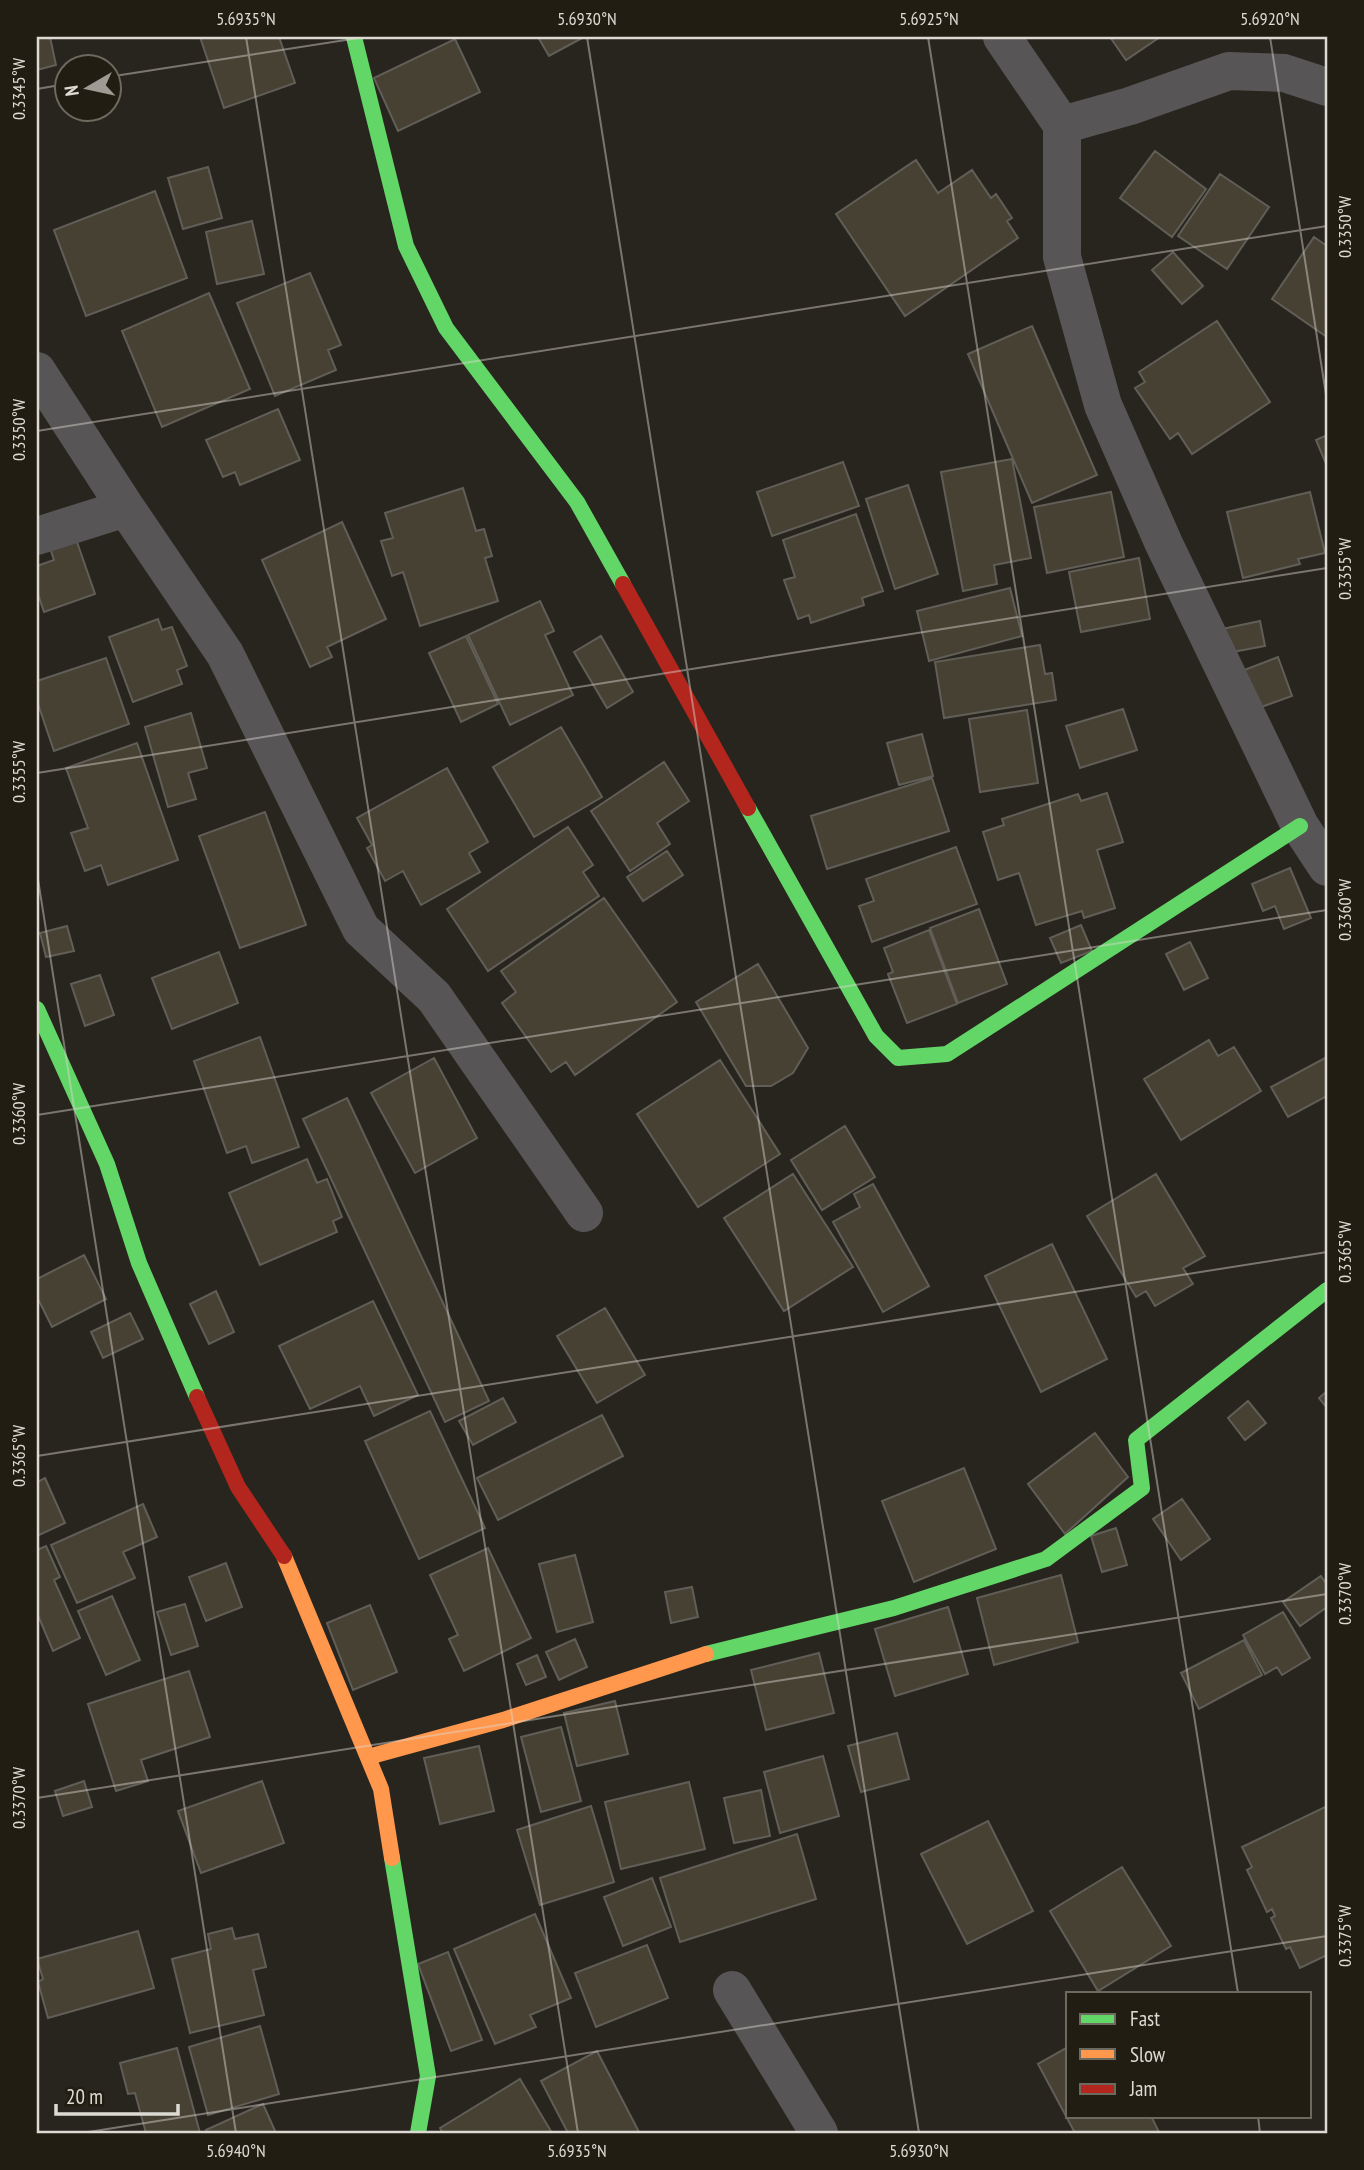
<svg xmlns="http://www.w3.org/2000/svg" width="1364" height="2170" viewBox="0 0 1364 2170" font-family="'PT Sans Narrow',sans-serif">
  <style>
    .building { fill: #474134; stroke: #615e58; stroke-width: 2 }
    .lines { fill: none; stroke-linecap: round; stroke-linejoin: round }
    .street { stroke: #575556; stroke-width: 38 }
    .fast { stroke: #63d668; stroke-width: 16 }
    .slow { stroke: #ff974d; stroke-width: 16 }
    .jam { stroke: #b3261e; stroke-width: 16 }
    .ticks { fill: none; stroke: #dddad3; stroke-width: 2; stroke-opacity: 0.45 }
    .neatline { fill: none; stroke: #dddad3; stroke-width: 2.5 }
    .ticks-label { font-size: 18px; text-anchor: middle; fill: #dddad3 }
  </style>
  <rect width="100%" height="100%" fill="#28251e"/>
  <path class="building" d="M37,37H50L56,65L37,70Z
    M200,37H279L295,83L224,108Z
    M538,37H584L549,56Z
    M1110,37H1160L1126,60Z
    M455,39L480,92L398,131L374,78Z
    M1155,151L1206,189L1172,237L1120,198Z
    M916,160L938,193L972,170L991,198L996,194L1012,218L1007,221L1018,238L905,316L836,214Z
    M208,167L222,218L183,229L168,178Z
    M1220,174L1269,207L1227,269L1178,236Z
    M155,191L187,278L86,316L54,230Z
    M252,221L264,274L217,284L206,232Z
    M1314,237L1327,246V337L1272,299Z
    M1173,252L1203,286L1182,304L1152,270Z
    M310,273L341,345L328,350L336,370L275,396L237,303Z
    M209,293L250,389L162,427L122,331Z
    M1217,321L1270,402L1192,454L1178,433L1170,439L1135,388L1145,382L1139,372Z
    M1032,326L1097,475L1032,503L968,354Z
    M278,409L300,460L240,485L235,472L223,477L206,440Z
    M1327,435V466L1316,440Z
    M1012,459L1031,558L994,565L997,584L963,591L941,472Z
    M843,462L859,506L772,536L757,492Z
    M908,485L938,574L895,589L866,499Z
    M463,488L476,531L484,529L492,556L485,558L498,601L420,626L403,572L392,576L381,541L393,538L385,513Z
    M1111,492L1124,557L1047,573L1034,507Z
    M1310,492L1325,553L1298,559L1300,564L1243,578L1227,512Z
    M856,514L883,591L862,598L864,605L811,623L809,615L798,619L784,580L795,577L783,540Z
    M342,522L386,619L327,647L332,657L310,667L262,560Z
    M76,539L95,594L44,612L37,591V566L54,560L50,548Z
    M1139,558L1150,619L1081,632L1069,572Z
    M1010,588L1022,636L929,661L917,611Z
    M540,601L554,631L545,635L573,695L510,725L468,635Z
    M158,619L162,630L172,627L187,666L177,670L182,684L133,702L109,637Z
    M1260,621L1265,646L1227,653L1222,629Z
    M466,636L498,704L461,722L429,653Z
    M601,636L633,692L607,708L574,652Z
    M1040,645L1045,674L1052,673L1056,700L944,718L935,662Z
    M1278,657L1292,696L1253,710L1239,672Z
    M106,658L129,724L54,751L37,701V681Z
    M1123,709L1137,750L1080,768L1066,726Z
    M1027,710L1038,783L980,792L969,719Z
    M191,713L207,768L188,773L196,799L168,807L145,727Z
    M561,727L602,797L534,837L493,767Z
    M922,734L933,776L899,785L887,743Z
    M137,743L178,860L108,885L101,865L85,871L71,833L88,828L66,768Z
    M664,762L689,801L657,823L670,844L630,871L591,811Z
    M447,768L488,842L469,853L480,872L421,905L403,871L385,881L367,848L372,845L357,818Z
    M932,778L949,831L827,869L811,816Z
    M1107,793L1123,842L1097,850L1115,908L1084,918L1082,911L1036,925L1019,873L998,880L983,832L1004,825L1002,819L1078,794L1081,801Z
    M265,812L306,925L240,948L199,836Z
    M568,827L593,865L583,872L599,896L488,971L447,909Z
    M956,847L977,904L872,942L859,906L874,901L866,879Z
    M667,851L683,875L643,901L627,877Z
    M1290,868L1311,918L1284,929L1275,906L1263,911L1252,884Z
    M604,898L677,1002L575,1075L566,1062L551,1072L502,1003L516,992L501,971Z
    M979,909L1007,984L958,1003L930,928Z
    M1081,925L1092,951L1061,963L1050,938Z
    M67,926L74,951L46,957L40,933Z
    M929,930L957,1004L907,1023L888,974L893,972L884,948Z
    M1190,942L1208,978L1184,990L1166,954Z
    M219,952L238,1003L172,1029L152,978Z
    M758,964L808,1048L793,1073L771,1086H746L696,1002Z
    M100,975L114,1015L85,1026L71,984Z
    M260,1037L299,1147L252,1163L246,1146L227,1153L194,1061Z
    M1209,1040L1218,1056L1234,1047L1261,1091L1181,1140L1144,1079Z
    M1327,1057V1096L1288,1117L1271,1087Z
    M434,1058L477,1138L415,1173L371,1093Z
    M720,1060L780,1154L698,1207L637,1114Z
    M347,1098L489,1401L445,1422L303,1119Z
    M845,1126L875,1177L822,1210L791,1160Z
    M307,1159L317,1183L327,1179L342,1217L333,1221L337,1232L260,1265L229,1193Z
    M793,1174L853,1267L784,1311L724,1218Z
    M1156,1174L1205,1256L1183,1268L1193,1284L1155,1306L1146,1291L1136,1297L1087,1216Z
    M873,1184L929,1286L883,1312L833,1222L860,1207L854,1194Z
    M1052,1244L1107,1359L1041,1392L985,1276Z
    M84,1255L106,1299L52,1327L37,1297V1279Z
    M216,1291L234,1332L209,1344L190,1304Z
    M373,1301L418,1395L374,1416L360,1386L310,1409L279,1346Z
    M605,1308L645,1375L597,1403L557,1336Z
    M130,1313L143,1339L103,1358L91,1332Z
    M1327,1391V1408L1319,1398Z
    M503,1398L516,1422L473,1445L459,1421Z
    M1248,1401L1266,1423L1245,1440L1228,1418Z
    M430,1411L485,1528L419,1559L365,1441Z
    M602,1415L623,1456L498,1520L477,1478Z
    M1095,1433L1128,1477L1065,1534L1028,1484Z
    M964,1468L996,1549L914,1582L882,1501Z
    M45,1478L65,1523L37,1536V1482Z
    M1182,1499L1210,1539L1181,1560L1153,1519Z
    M143,1504L157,1537L123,1552L135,1578L77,1603L51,1545Z
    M1116,1528L1127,1565L1102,1572L1091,1536Z
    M46,1546L60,1577L54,1580L80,1638L53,1651L37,1613V1550Z
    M488,1548L531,1638L464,1671L449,1639L458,1635L430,1575Z
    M575,1555L593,1622L557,1632L539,1564Z
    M226,1563L242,1607L206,1621L189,1577Z
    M1061,1575L1078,1642L994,1665L977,1598Z
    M1321,1576L1327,1585V1607L1300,1626L1283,1602Z
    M692,1587L698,1617L671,1623L665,1592Z
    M112,1596L140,1660L106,1675L78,1611Z
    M185,1604L198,1646L171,1655L157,1612Z
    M370,1605L397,1672L353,1690L327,1623Z
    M948,1607L968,1674L895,1696L875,1629Z
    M1283,1612L1310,1658L1282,1675L1277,1667L1265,1674L1243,1635Z
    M575,1639L587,1667L559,1680L546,1652Z
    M1244,1640L1262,1675L1199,1709L1181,1673Z
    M819,1653L834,1713L766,1730L751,1670Z
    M537,1655L546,1677L526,1685L517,1664Z
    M189,1671L210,1737L141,1760L148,1781L116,1791L88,1704Z
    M615,1701L628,1754L577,1766L564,1713Z
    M561,1727L581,1801L541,1812L521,1737Z
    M897,1733L909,1779L861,1792L848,1746Z
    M479,1746L494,1811L440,1824L424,1758Z
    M823,1756L839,1816L780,1833L764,1772Z
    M84,1781L92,1807L63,1816L55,1791Z
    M262,1781L284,1843L201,1873L178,1811Z
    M689,1782L705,1849L621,1869L605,1802Z
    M761,1790L770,1836L734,1843L724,1798Z
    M591,1806L614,1882L540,1905L517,1830Z
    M1327,1806V1955L1300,1968L1290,1947L1286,1949L1271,1918L1275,1916L1272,1909L1267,1912L1247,1870L1252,1867L1242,1847Z
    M988,1821L1033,1911L967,1944L921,1854Z
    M797,1834L816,1899L680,1942L660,1878Z
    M1122,1867L1171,1946L1098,1991L1050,1911Z
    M652,1878L671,1927L623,1946L604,1897Z
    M535,1914L571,1998L530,2015L536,2027L495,2044L454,1949Z
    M232,1928L235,1939L258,1934L266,1967L253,1970L264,2015L190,2033L172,1959L211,1949L208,1934Z
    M138,1931L154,1988L48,2018L38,1982L43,1979L37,1959Z
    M647,1945L668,1998L596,2027L575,1973Z
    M448,1952L482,2040L451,2051L418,1964Z
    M260,2026L279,2094L208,2115L189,2047Z
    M1068,2047V2116H1151L1159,2132L1075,2133L1038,2064Z
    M177,2048L200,2133H146L135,2093L128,2094L120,2063Z
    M597,2051L639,2132L636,2133H568L541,2081Z
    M520,2079L552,2133H443L440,2128Z
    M263,2104L276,2133H208L206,2130Z"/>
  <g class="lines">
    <path class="street" d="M1002,37L1062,125V257L1103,405L1164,544L1300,826L1327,867
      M1062,125L1130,106L1229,71L1284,73L1327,87
      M37,371L126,508L225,654L361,929L434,997L584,1213
      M37,536L126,508
      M732,1990L819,2133"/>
    <path class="fast" d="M354,37L406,246L446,328L577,502L623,584
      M748,808L876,1036L898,1058L947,1054L1300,826
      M37,1009L107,1164L139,1263L197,1397
      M706,1654L894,1608L1046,1559L1142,1488L1136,1440L1327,1290
      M392,1858L428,2076L418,2133"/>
    <path class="slow" d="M284,1556L381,1789L392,1858
      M368,1757L503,1720L706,1654"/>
    <path class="jam" d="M623,584L748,808
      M197,1397L238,1487L284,1556"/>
  </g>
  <path class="ticks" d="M246,37L578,2133M587,37L919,2133M928,37L1238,1993M1270,37L1327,401M108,77L365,37M37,89L66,84M37,431L1327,226M37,773L1327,568M37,873L236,2133M37,1115L1327,910M37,1456L1327,1252M37,1798L1327,1594M1258,2116L1260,2133M82,2133L1327,1936"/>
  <rect width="1364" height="2170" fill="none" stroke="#211d12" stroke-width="77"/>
  <rect x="1066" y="1992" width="245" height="126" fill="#211d12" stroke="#6c695f" stroke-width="2"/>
  <rect x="1080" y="2014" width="35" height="10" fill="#63d668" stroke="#6c695f" stroke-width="2"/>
  <text x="1130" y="2026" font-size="21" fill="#dddad3">Fast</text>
  <rect x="1080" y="2049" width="35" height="10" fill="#ff974d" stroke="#6c695f" stroke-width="2"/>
  <text x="1130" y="2062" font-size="21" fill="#dddad3">Slow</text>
  <rect x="1080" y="2084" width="35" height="10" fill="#b3261e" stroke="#6c695f" stroke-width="2"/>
  <text x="1130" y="2096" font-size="21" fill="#dddad3">Jam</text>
  <g transform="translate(88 88) rotate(261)"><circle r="33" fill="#211d12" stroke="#6c695f" stroke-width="2"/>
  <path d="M0-5L12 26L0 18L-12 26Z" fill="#9e9b94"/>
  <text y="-10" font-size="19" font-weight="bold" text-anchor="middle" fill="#dddad3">N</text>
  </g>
  <path d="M56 2104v10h122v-10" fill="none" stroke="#dddad3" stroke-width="3.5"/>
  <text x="66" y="2104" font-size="21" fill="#dddad3" stroke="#211d12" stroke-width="5" paint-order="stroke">20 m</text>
  <rect x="38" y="38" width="1288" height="2094" class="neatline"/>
  <g class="ticks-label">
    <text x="246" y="25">5.6935°N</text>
    <text x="587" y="25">5.6930°N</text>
    <text x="929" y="25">5.6925°N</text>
    <text x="1270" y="25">5.6920°N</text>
    <text transform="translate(19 89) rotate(-90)" y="6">0.3345°W</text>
    <text transform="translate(1345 227) rotate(-90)" y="6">0.3350°W</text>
    <text transform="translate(19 430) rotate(-90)" y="6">0.3350°W</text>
    <text transform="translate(1345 569) rotate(-90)" y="6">0.3355°W</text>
    <text transform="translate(19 772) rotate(-90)" y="6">0.3355°W</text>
    <text transform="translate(1345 910) rotate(-90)" y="6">0.3360°W</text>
    <text transform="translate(19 1114) rotate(-90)" y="6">0.3360°W</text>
    <text transform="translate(1345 1252) rotate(-90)" y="6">0.3365°W</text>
    <text transform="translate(19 1456) rotate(-90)" y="6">0.3365°W</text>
    <text transform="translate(1345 1594) rotate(-90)" y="6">0.3370°W</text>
    <text transform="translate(19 1798) rotate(-90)" y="6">0.3370°W</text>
    <text transform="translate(1345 1936) rotate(-90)" y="6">0.3375°W</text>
    <text x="236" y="2157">5.6940°N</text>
    <text x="577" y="2157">5.6935°N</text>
    <text x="919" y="2157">5.6930°N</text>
  </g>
</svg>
